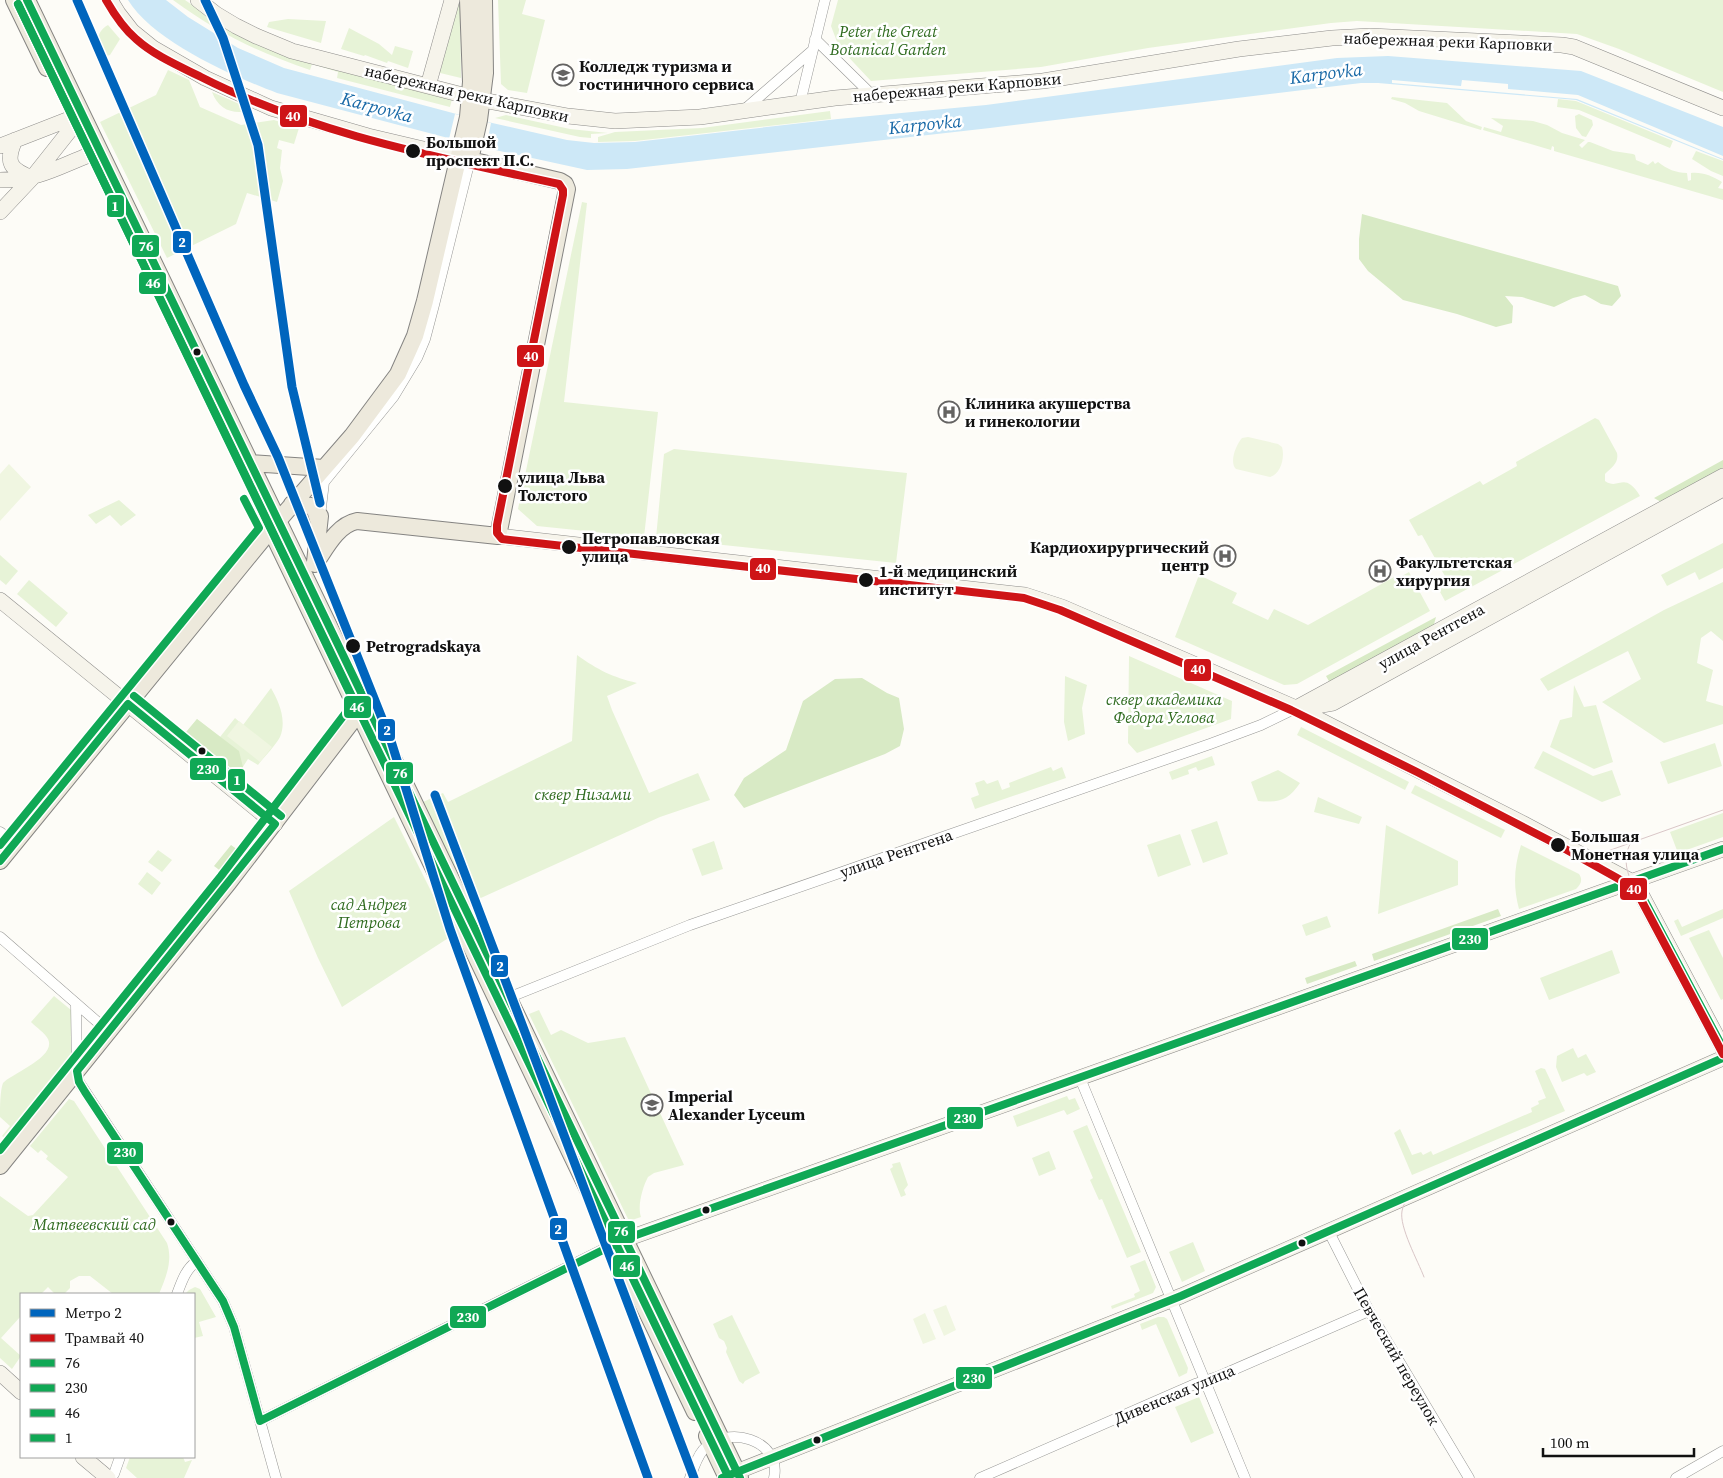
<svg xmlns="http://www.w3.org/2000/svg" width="1723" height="1478" viewBox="0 0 1723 1478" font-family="'Source Serif 4',serif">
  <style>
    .green { fill: #e7f3d7 }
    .forest { fill: #d8eac5 }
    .pitch { fill: #f0f6e1 }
    .water { fill: #cde8f7 }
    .pier { fill: #fdfcf7 }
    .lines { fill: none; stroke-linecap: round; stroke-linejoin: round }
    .street-casing { stroke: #979795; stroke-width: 11 }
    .secondary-casing { stroke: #8e8d8b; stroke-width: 16 }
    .primary-casing { stroke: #858482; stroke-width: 18 }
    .street { stroke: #fffffe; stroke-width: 10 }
    .secondary { stroke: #f6f4eb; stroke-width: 15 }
    .primary { stroke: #ede9dc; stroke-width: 16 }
    .tram { stroke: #d9c6c7; stroke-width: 1 }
    .bus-1-casing { stroke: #fff; stroke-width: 11 }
    .bus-2-casing { stroke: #fff; stroke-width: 11 }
    .bus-3-casing { stroke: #fff; stroke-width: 11 }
    .bus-4-casing { stroke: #fff; stroke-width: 11 }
    .bus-1 { stroke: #10a855; stroke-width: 8 }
    .bus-2 { stroke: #10a855; stroke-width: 8 }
    .bus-3 { stroke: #10a855; stroke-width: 8 }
    .bus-4 { stroke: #10a855; stroke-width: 8 }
    .tram-1-casing { stroke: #fff; stroke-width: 11 }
    .tram-1 { stroke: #ce1417; stroke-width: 8 }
    .metro-1-casing { stroke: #fff; stroke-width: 12 }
    .metro-1 { stroke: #0065bd; stroke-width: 9 }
    .stop-dot { fill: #111; stroke: #fff; stroke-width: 2 }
    .labels { text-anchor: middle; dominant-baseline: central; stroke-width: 5; stroke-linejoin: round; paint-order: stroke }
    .park-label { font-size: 16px; font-style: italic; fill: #2f6b1f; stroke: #fff }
    .street-label { font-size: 16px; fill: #111; stroke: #fff }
    .poi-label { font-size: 16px; font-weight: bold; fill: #111; stroke: #fff; text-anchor: start }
    .stop-label { font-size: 16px; font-weight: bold; fill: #111; stroke: #fff; text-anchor: start }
    .water-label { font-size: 18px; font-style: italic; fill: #1768a6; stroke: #fff }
    .line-badge { stroke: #fff; stroke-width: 2 }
    .badge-label { font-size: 14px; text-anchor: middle; font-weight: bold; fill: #fff }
  </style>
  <rect width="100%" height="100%" fill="#fdfcf7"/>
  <path class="green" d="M173,0H185L218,23L243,38L288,56L452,99L450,107L337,78L338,72L312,64L310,70C257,52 218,33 173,0Z
    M498,0H526L522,14L545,20L527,93L508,90L501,84Z
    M838,0H1723V92L1619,49L1577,34L1357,21L1331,23L1148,48L1041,67L871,81L839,47L831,26Z
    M458,4L460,6L461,78L436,72Z
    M288,19L326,21L321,43L267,27L269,22Z
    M108,25L120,39L110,55L104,57C95,47 95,32 108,25Z
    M349,28L379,44L392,55L395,46L413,51L408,68L388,61L387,63L365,55L364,56L341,49Z
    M168,70L189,80L200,107L241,125L274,120L299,128L294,144L279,140L277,148L282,150L280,168L283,181L277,202L247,193L236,224L167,258L100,122L156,95Z
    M212,92L253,110C234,115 219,111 212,92Z
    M1392,97L1447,103L1466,121L1482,127L1481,130L1419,111L1405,103L1391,99Z
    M1558,99L1576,101L1673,141L1670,148L1579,110L1557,107Z
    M830,111L831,119L635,141L598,142V137L615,132L702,128Z
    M1579,114L1592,120L1593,125L1586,137L1582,136L1576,128L1575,116Z
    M506,115L570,129L608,133L591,134V138L580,137L495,118Z
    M1491,118L1533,121L1547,125L1562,133L1585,140L1579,145L1582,148L1588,142H1590L1613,151L1633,154L1635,155L1636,160L1648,165L1653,161L1655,164L1658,162C1667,169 1676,173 1687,173L1688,181L1691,180V173C1703,172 1712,176 1722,182L1718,188L1723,189V200L1554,151V147L1552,146L1551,150L1483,130L1484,127L1501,132L1503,126Z
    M1696,151L1723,161V176L1711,171L1692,159Z
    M582,202L587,203L564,402L658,412L644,537L537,526L518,509Z
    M1595,418L1599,420L1617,453C1619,463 1612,467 1605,474V481C1619,491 1624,470 1640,496L1445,601L1439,590L1446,578L1422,535L1418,536L1409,520L1480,481L1483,485L1517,466L1516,462Z
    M674,449L907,473L896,563L656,538L664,454Z
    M119,500L136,515L121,526L110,515L96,524L88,515Z
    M1723,543V568L1699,580L1695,572L1667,586L1661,575Z
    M0,555L18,571L6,585L0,580Z
    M1409,572L1430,611L1297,684L1284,685L1175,637L1199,575L1237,593L1232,603L1268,620L1274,609L1308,625L1394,577L1395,580Z
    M29,580L68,613L56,627L17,594Z
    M1723,582V641L1711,631L1701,638L1697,663L1713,670L1706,701L1723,706V724L1664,743L1602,702L1641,679L1628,651L1548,691L1540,679L1664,610Z
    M577,655C598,670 612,677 637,683L607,696L612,710L649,793L698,773L710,800L660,817L472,902L423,802L443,793L448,802L572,741Z
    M1129,656L1232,701L1231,719L1137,753L1128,743Z
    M1065,676L1087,685L1082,708L1085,734L1068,741L1064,722Z
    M1574,685L1584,707L1596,705L1613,762L1594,769L1550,747L1560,720L1572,717Z
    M271,688C279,702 287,720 280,737C276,745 264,757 258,765L248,759L237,776L241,780L239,784L182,737L197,719L220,737L235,718L243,725Z
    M1301,727L1409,782L1405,790L1297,735Z
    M1715,743L1722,766L1668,784L1660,762Z
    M1543,751L1593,776L1612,770L1621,795L1602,802L1534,768Z
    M1212,756L1215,765L1198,771L1196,767L1188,770L1189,774L1172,780L1169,772Z
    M1051,767L1053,771L1062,767L1066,778L975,809L971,798L979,795L975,783L984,780L987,784L998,780L1002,790L1010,787L1009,783Z
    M1278,770L1300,783C1288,801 1278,803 1258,801L1251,782Z
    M1415,785L1505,830L1501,838L1411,793Z
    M1318,797L1362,817L1359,824L1314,812Z
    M1723,813V837L1678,853L1670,832Z
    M394,817L453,935L342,1007L318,958L289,891Z
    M1217,821L1228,854L1203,863L1191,830Z
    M1386,825L1458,861V885L1378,914Z
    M1180,834L1191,865L1158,877L1147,845Z
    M714,841L723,869L702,876L692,849Z
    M1521,845L1579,874C1583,880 1581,884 1576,889L1519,909C1513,887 1514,867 1521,845Z
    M158,850L172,860L162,872L148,862Z
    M147,872L161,883L152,895L138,884Z
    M1723,909V918L1681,936L1674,921L1678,919L1682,927Z
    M1327,916L1331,927L1306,936L1302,925Z
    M1709,930L1723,958V999L1721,1000L1689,938Z
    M1612,950L1620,973L1549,1000L1540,978Z
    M54,996L71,1010V1060L8,1141L2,1136L10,1126L0,1117C0,1107 0,1091 3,1083C11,1074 57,1057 48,1039C45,1033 36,1027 31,1022Z
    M539,1010L551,1035L561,1030L588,1043L625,1037L684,1165L654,1173L648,1177C643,1186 637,1206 641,1217L629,1221L529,1014Z
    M1573,1048L1578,1058L1586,1054L1596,1072L1587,1076L1584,1073L1562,1082L1556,1067L1557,1056Z
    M1541,1068L1545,1069L1565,1111L1412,1175L1394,1133L1400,1129L1412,1155L1421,1152L1423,1155L1431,1151L1433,1155L1532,1112L1531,1108L1539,1104L1538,1101L1546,1098L1535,1071Z
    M1067,1096L1069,1100L1075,1098L1080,1109L1067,1115L1064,1110L1017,1127L1013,1116Z
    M69,1099L74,1101L167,1243C173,1261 166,1277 159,1294H113L90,1276H79L70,1281V1288L64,1294H55L48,1287L41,1294H21V1316L1,1338L21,1356L12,1369L0,1358V1196L28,1216L33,1215L68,1177L46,1159L48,1156L41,1150L38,1153L30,1146Z
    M1087,1125L1141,1252L1127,1258L1102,1199L1099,1200L1090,1180L1093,1178L1073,1131Z
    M1049,1151L1056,1169L1039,1176L1032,1158Z
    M900,1162L908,1185L904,1190L906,1195L901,1197L890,1169L893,1167L892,1164Z
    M1193,1242L1205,1271L1182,1282L1169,1252Z
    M1145,1260L1156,1287L1153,1293L1112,1309L1111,1306L1135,1297L1134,1294L1140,1291L1130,1266Z
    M195,1287L200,1289L216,1317L199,1322L203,1336L194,1338V1294H185L189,1290Z
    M732,1315L760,1373L745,1381L743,1384L739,1381L726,1352L727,1348L724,1341L719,1338L713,1324Z
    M1158,1317H1164L1167,1319L1188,1368L1187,1373L1179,1377L1156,1324L1142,1330L1140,1324Z
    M1199,1397L1214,1433L1191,1443L1175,1407Z
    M130,1457H183L185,1462L192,1460L184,1478H137L126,1468Z"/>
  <path class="forest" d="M1362,214L1618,286L1621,296L1612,306L1601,304L1585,295L1573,298L1554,307L1522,297L1505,296L1513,306L1512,323L1496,327L1457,314L1403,300L1368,271L1359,259V239Z
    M1723,460V469L1661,502L1654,498Z
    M1436,617L1433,628L1330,683L1326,676Z
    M862,678L887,693L899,698L904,729L900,746L885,754L744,808L734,795L744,778L786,750L803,701L835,679Z
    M197,719L239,751L243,767L237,776L241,780L239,784L182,737Z
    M231,845L238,850L222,872L214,866Z
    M1498,909L1501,916L1374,961L1372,954Z
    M1355,961L1357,966L1307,984L1305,978Z"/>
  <path class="pitch" d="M1248,437L1278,444L1282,447C1285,457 1281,474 1270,477L1236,469C1229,462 1236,445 1242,438Z
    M9,464L31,487L0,521V474Z
    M239,721L272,747L260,762L227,736Z
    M946,1305L956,1330L944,1336L933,1310Z
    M925,1313L936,1339L923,1344L913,1319Z"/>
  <path class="water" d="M128,0H166L188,17L238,48L284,68L479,120L567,140L594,143L635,142L838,119L986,105L1337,58L1388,56L1581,71L1723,127V160L1576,100L1378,83H1361L990,128L627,169L587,170L486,148L277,93C232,76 153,41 128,0Z"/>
  <path class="pier" d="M1392,80L1461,86L1462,80L1508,84V89L1578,95L1723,156V159L1577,99L1392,83Z
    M455,114L491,123L486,148L449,139Z"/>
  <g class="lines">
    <g class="street-casing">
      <path id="street" d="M815,39L872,95
        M800,103L825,0
        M744,110L813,50
        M320,516L324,482L394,396L417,358L425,339L434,305L470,160
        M0,832L15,843
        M0,937L109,1032
        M505,999L690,925L1210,744L1261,725L1296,708
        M76,1004L77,1071L79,1082L223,1301L234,1327L276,1478
        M1080,1078L1245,1478
        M1329,1232L1369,1311L1469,1478
        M177,1294C182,1281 185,1270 197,1261
        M260,1421L614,1244
        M114,1474L120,1457
        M690,1478C693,1469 697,1457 703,1450C726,1424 782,1439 774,1478
        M980,1478L1195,1384L1217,1377L1369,1311
        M1676,1478L1723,1451"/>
    </g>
    <g class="secondary-casing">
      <path id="secondary" d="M110,0L118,13L132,31L153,48L205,78L271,108L368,136L470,160
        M198,0L216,14L236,26L256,36L292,51L482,100L568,116L615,121L700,117L835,98L1043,81L1239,49L1332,38L1370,36L1562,45L1574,47L1723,108
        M428,86L452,0
        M15,140C5,163 10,169 32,178
        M0,146L72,118
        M0,180C38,180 56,168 89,155
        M0,212L32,178L82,115
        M498,536L1025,595L1062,607L1296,708L1524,824L1631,881L1641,894L1723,1048
        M0,600L275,824
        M1296,708L1723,476
        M1305,708L1333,703L1723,489
        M615,1243L1723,849
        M0,1373L21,1392
        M83,1457L108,1478
        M726,1476L1181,1296L1723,1058"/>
    </g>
    <g class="primary-casing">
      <path id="primary" d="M14,0L47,68
        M27,0L740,1478
        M251,463L324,468
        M292,504L311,506L315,510L319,523
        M270,528L695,1412
        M315,562L320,516
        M315,564C326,548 337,525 357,521L498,536L567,189L565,184L560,181L470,160L479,120L485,73L484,0
        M0,861L271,529L352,436L398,374L415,336L425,301L468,117L471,82L468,0
        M0,1166L229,882L363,707
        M707,1436L727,1478"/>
    </g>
    <use href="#street" class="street"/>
    <use href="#secondary" class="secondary"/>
    <use href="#primary" class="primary"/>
    <path class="tram" d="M1632,841C1621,857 1627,875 1636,891
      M1568,851L1589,855L1605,852L1723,810
      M1711,1061L1717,1055V1043
      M1424,1277C1418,1261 1399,1227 1402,1211C1404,1202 1408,1197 1414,1192L1711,1061L1723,1060"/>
    <g class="bus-1-casing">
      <path id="bus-1" d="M27,0L740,1478"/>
    </g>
    <g class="bus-2-casing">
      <path id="bus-2" d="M0,861L128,704L275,824L77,1071L79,1082L85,1092L223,1301L234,1327L260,1421L625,1239L1723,849
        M1631,881L1641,894L1723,1048
        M722,1478L1181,1296L1723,1058"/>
    </g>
    <g class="bus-3-casing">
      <path id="bus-3" d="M18,4L729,1478"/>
    </g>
    <g class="bus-4-casing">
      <path id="bus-4" d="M134,696L281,816
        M0,845L259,528L244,499
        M0,1150L221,876L354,702L18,4"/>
    </g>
    <use href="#bus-1" class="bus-1"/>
    <use href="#bus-2" class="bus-2"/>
    <use href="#bus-3" class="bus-3"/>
    <use href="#bus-4" class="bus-4"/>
    <g class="tram-1-casing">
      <path id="tram-1" d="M106,0C114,14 123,28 136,39C155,56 179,66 201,77C313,134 437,157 559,184L563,190V195L497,525V533L502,539L1024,598L1060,610L1291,710L1417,772L1558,845L1626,883L1636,891L1639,896L1723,1054"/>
    </g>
    <use href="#tram-1" class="tram-1"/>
    <g class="metro-1-casing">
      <path id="metro-1" d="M77,0L244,385L278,457L391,741L450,929L648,1478
        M205,0L223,38L258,145L292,387L320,503
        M435,795L694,1478"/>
    </g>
    <use href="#metro-1" class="metro-1"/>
  </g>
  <defs>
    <g id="university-ring" transform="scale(1.125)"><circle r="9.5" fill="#fff" stroke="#646362" stroke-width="1.5"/><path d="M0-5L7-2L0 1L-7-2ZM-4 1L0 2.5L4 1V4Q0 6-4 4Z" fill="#646362"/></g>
    <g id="hospital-ring" transform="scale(1.125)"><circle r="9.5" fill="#fff" stroke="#646362" stroke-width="1.5"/><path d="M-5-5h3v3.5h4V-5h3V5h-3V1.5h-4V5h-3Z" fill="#646362"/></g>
  </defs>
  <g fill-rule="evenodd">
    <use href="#university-ring" x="563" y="75"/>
    <use href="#hospital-ring" x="949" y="412"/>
    <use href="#hospital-ring" x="1225" y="556"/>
    <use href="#hospital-ring" x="1380" y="571"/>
    <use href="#university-ring" x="652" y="1105"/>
  </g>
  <g class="stop-dot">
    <circle cx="413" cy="151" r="8"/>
    <circle cx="197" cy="352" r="4.5"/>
    <circle cx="505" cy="486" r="8"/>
    <circle cx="569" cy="547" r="8"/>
    <circle cx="866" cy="580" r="8"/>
    <circle cx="353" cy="646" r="8"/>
    <circle cx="202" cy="751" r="4.5"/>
    <circle cx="1558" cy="845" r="8"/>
    <circle cx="706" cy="1210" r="4.5"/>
    <circle cx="171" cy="1222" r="4.5"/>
    <circle cx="1302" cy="1243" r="4.5"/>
    <circle cx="817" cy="1440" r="4.5"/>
  </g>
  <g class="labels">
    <g class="park-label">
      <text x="888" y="31">Peter the Great<tspan x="888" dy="18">Botanical Garden</tspan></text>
      <text x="1164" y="699">сквер академика<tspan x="1164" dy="18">Федора Углова</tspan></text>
      <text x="583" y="794">сквер Низами</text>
      <text x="369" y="904">сад Андрея<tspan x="369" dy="18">Петрова</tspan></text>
      <text x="94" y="1224">Матвеевский сад</text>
    </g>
    <g class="street-label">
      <text transform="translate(1448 41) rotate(2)">набережная реки Карповки</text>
      <text transform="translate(957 87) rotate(-5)">набережная реки Карповки</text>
      <text transform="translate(467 93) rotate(13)">набережная реки Карповки</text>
      <text transform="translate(1431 636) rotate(-29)">улица Рентгена</text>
      <text transform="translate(896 853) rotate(-19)">улица Рентгена</text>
      <text transform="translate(1397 1356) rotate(60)">Певческий переулок</text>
      <text transform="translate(1174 1394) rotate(-23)">Дивенская улица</text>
    </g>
    <g class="poi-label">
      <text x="579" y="66">Колледж туризма и<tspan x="579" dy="18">гостиничного сервиса</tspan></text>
      <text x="965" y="403">Клиника акушерства<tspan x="965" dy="18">и гинекологии</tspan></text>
      <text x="1209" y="547" text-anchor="end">Кардиохирургический<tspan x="1209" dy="18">центр</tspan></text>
      <text x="1396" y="562">Факультетская<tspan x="1396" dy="18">хирургия</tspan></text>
      <text x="668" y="1096">Imperial<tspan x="668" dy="18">Alexander Lyceum</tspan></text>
    </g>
    <g class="stop-label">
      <text x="426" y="142">Большой<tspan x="426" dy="18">проспект П.С.</tspan></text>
      <text x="518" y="477">улица Льва<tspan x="518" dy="18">Толстого</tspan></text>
      <text x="582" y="538">Петропавловская<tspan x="582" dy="18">улица</tspan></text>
      <text x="879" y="571">1-й медицинский<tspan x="879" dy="18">институт</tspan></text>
      <text x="366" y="646">Petrogradskaya</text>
      <text x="1571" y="836">Большая<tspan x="1571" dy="18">Монетная улица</tspan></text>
    </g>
    <g class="water-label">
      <text transform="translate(1326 73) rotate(-7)">Karpovka</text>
      <text transform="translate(377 107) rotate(15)">Karpovka</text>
      <text transform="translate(925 124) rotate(-6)">Karpovka</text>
    </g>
  </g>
  <g class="line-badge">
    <rect x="279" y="104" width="29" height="24" rx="5" fill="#ce1417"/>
    <rect x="106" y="194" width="19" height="24" rx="5" fill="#10a855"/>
    <rect x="172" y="230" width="20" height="24" rx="5" fill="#0065bd"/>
    <rect x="131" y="234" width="29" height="24" rx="5" fill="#10a855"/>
    <rect x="138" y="271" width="29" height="24" rx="5" fill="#10a855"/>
    <rect x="516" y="344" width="29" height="24" rx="5" fill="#ce1417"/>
    <rect x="749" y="557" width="28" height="24" rx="5" fill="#ce1417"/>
    <rect x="1183" y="658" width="29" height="24" rx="5" fill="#ce1417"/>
    <rect x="343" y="695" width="29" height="24" rx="5" fill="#10a855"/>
    <rect x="377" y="718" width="19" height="24" rx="5" fill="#0065bd"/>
    <rect x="189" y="757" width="38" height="24" rx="5" fill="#10a855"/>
    <rect x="385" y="761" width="29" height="24" rx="5" fill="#10a855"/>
    <rect x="227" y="768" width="19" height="24" rx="5" fill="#10a855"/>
    <rect x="1619" y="877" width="29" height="24" rx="5" fill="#ce1417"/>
    <rect x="1451" y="927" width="38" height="24" rx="5" fill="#10a855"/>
    <rect x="490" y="954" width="19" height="24" rx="5" fill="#0065bd"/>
    <rect x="946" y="1106" width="38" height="24" rx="5" fill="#10a855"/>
    <rect x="106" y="1141" width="38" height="24" rx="5" fill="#10a855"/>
    <rect x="549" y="1217" width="19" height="24" rx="5" fill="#0065bd"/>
    <rect x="607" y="1220" width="29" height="24" rx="5" fill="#10a855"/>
    <rect x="612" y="1254" width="29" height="24" rx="5" fill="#10a855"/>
    <rect x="449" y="1305" width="38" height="24" rx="5" fill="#10a855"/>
    <rect x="955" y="1366" width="38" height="24" rx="5" fill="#10a855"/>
  </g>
  <g class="badge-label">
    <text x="293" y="121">40</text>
    <text x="115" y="211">1</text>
    <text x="182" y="247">2</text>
    <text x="146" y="251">76</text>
    <text x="153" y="288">46</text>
    <text x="531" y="361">40</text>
    <text x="763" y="573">40</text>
    <text x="1198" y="674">40</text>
    <text x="357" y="712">46</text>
    <text x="387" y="735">2</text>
    <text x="208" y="774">230</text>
    <text x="400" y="778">76</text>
    <text x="237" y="785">1</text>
    <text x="1634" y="894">40</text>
    <text x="1470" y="944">230</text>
    <text x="500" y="971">2</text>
    <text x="965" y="1123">230</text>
    <text x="125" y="1157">230</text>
    <text x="558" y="1234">2</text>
    <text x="621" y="1236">76</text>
    <text x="627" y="1271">46</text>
    <text x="468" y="1322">230</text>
    <text x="974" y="1383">230</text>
  </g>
  <rect x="20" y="1293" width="175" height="165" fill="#ffffff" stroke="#a0a0a0"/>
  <rect x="30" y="1309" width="25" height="8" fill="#0065bd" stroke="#a0a0a0"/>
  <text x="65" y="1318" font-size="15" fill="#111111">Метро 2</text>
  <rect x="30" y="1334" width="25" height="8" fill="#ce1417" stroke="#a0a0a0"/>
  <text x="65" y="1343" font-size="15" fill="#111111">Трамвай 40</text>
  <rect x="30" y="1359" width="25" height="8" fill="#10a855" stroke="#a0a0a0"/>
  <text x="65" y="1368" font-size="15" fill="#111111">76</text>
  <rect x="30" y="1384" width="25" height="8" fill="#10a855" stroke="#a0a0a0"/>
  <text x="65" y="1393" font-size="15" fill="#111111">230</text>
  <rect x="30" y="1409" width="25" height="8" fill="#10a855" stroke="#a0a0a0"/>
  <text x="65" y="1418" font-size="15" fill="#111111">46</text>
  <rect x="30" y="1434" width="25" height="8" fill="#10a855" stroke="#a0a0a0"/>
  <text x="65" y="1443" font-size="15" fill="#111111">1</text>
  <path d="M1543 1448v8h151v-8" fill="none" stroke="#111111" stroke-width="2.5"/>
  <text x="1550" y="1448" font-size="15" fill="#111111" stroke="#ffffff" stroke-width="4" paint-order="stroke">100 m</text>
</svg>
